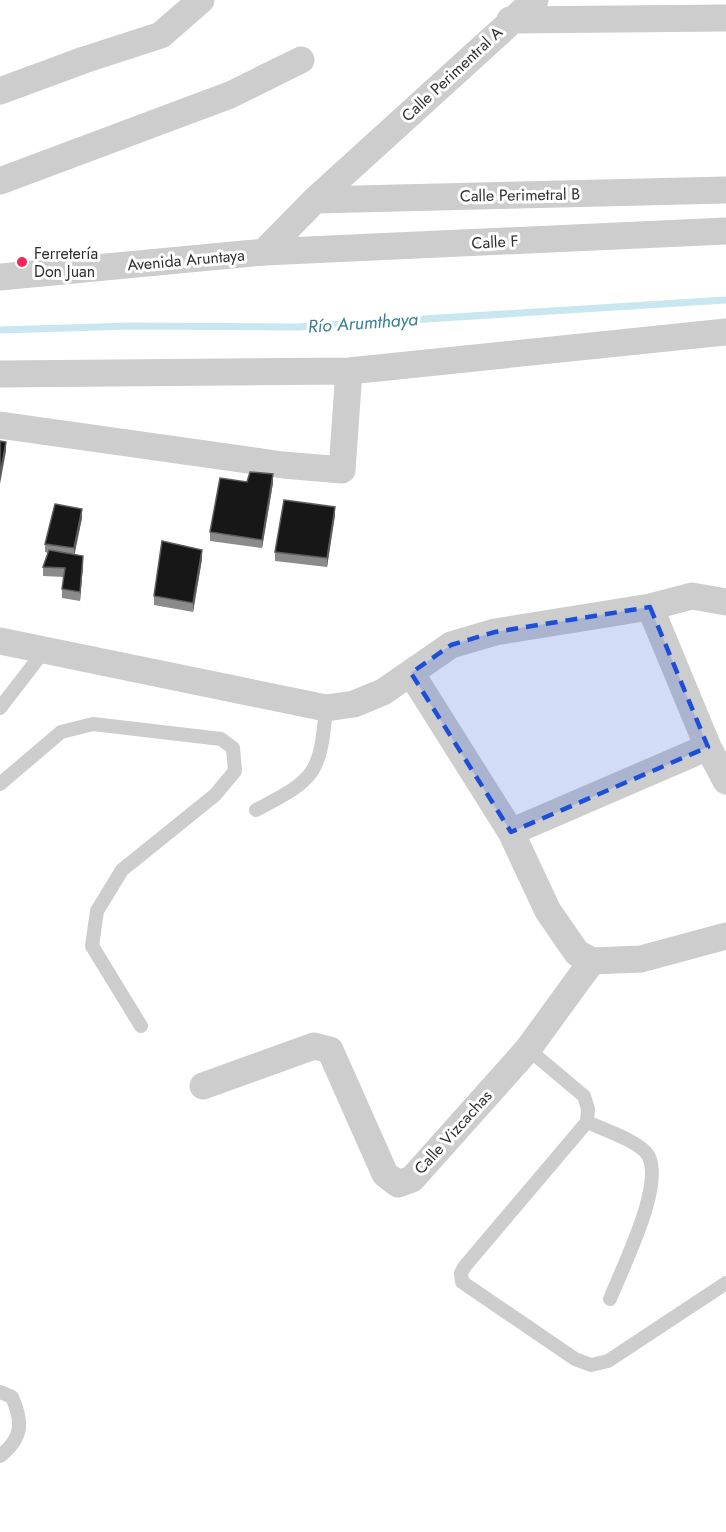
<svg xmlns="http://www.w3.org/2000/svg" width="726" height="1532" viewBox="0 0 726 1532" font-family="Jost,sans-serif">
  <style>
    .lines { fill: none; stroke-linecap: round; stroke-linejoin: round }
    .stream { stroke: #c8e7ef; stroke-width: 7 }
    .lane { stroke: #cdcdcd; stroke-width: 14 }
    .street { stroke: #cdcdcd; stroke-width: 27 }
    .wall { fill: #8b8b8b }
    .shaded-wall { fill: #5d5d5d }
    .building { fill: #171717; stroke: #5d5d5d; stroke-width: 1.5 }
    .marked { fill: #1d4ed8; fill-opacity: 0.2; stroke: #1d4ed8; stroke-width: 4.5; stroke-dasharray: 12 8; stroke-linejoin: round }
    .poi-dot { fill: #f3265b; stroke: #fff; stroke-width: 2 }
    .labels { text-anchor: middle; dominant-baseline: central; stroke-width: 6; stroke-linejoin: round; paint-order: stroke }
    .street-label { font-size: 16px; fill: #303030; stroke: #fff }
    .poi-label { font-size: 16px; fill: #303030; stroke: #fff; text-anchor: start }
    .water-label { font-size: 18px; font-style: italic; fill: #357f93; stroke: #fff }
  </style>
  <rect width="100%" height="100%" fill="#fff"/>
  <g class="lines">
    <path class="stream" d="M0,330L131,326L298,327L726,300"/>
    <path class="lane" d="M0,708L44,651
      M0,784L61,732L93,724L221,739L233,748L235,771L215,795L122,870L97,911L92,946L141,1026
      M256,810C316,779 320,774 326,708
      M528,1049L584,1096L588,1109L587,1122L465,1266L461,1273L462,1282L575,1359L591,1365L608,1361L726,1283
      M587,1122C602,1129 639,1141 648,1155C665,1185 622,1268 610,1299
      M0,1392L12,1397C23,1422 23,1438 0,1456"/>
    <path class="street" d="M510,20L726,18
      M0,91L84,60L161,35L201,0
      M0,181L230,95L301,60
      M315,200L726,190
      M264,252L315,200L535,0
      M0,277L264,252L726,231
      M0,374L349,371L726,332
      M0,425L283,465L342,470L349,371
      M650,607L708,747L726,781
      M0,641L326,708L354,704L383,692L451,645L495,632L650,607L692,596L726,602
      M411,673L511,832L548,911L577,953L592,961L641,959L726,936
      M511,832L708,747
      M203,1086L314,1046L330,1050L385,1174L398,1184L412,1179L528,1049L592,961"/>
  </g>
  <path class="wall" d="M247,482L273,483L262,548L210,541V532Z
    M335,515L327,567L275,561V552Z
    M82,518L74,554L83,565L80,601L62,598V589L64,577L43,576V567L48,553L45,552V544Z
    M202,559L193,612L154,605V596Z"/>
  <path class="shaded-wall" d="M6,442V451L0,484V475Z
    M273,474V483L262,548V540Z
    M335,507V515L327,567V558Z
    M82,509V518L74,557V548Z
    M202,550V559L193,612V603Z
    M83,556V565L80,601V592Z"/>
  <path class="building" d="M0,441L6,442L0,475Z
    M250,472L273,474L262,540L210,532L220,478L247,482Z
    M284,500L335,507L327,558L275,552Z
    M55,504L82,509L74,548L45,544Z
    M162,541L202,550L193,603L154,596Z
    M49,550L83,556L80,592L62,589L65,568L43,567Z"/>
  <path class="marked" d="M650,607L708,747L511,832L411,673L451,645L495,632Z"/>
  <circle class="poi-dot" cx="22" cy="262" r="6"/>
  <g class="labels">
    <g class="street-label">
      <text transform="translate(452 74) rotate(-43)">Calle Perimentral A</text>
      <text transform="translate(520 195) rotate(-1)">Calle Perimetral B</text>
      <text transform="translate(495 242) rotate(-3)">Calle F</text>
      <text transform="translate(186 260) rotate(-5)">Avenida Aruntaya</text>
      <text transform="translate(453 1132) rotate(-48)">Calle Vizcachas</text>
    </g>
    <g class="poi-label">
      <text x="34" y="253">Ferretería<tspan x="34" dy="18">Don Juan</tspan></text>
    </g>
    <g class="water-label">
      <text transform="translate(363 323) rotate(-4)">Río Arumthaya</text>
    </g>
  </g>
</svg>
